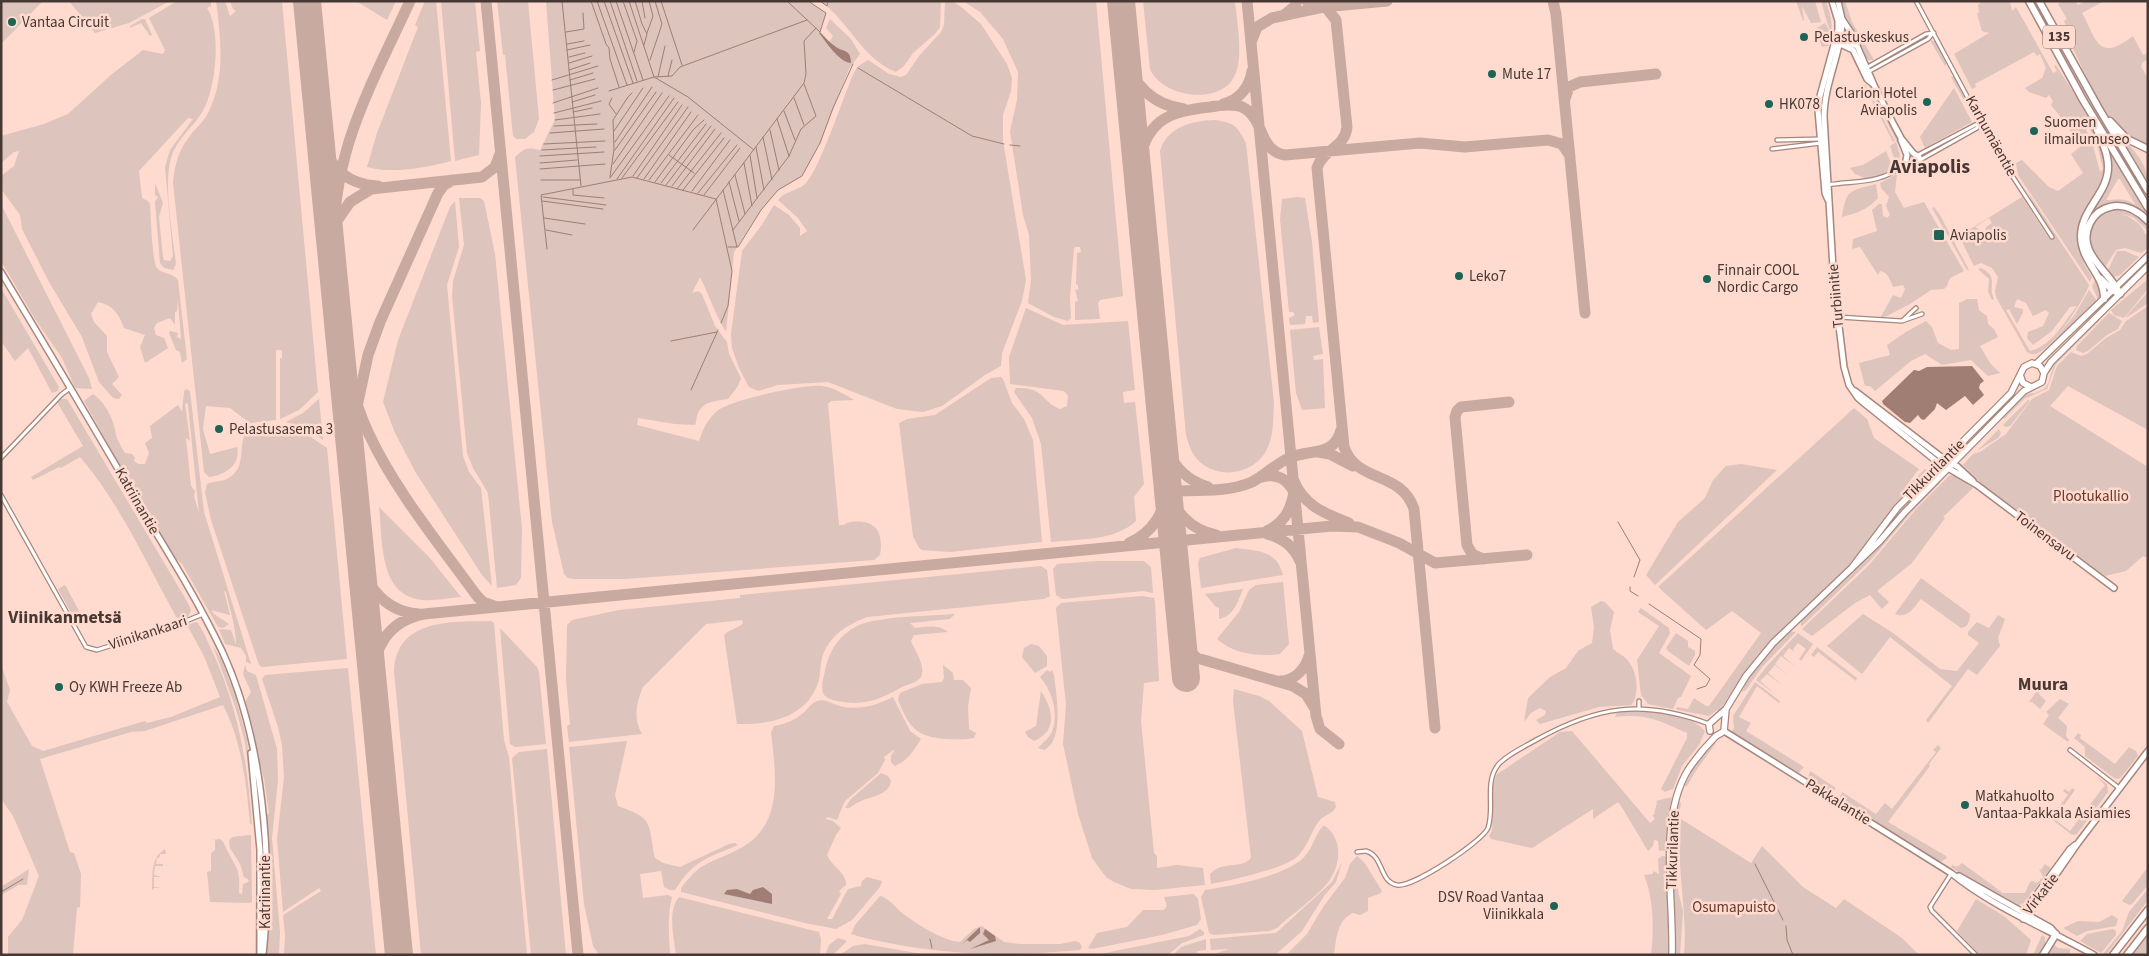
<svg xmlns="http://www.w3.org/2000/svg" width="2149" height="956" viewBox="0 0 2149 956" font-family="'Source Sans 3',sans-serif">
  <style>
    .green { fill: #ddc4bd; fill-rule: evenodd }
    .water { fill: #a07e73 }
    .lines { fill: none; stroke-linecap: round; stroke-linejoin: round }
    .stream { stroke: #a07e73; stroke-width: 1 }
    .taxiway { stroke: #c9aaa0; stroke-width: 11 }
    .runway { stroke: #c9aaa0; stroke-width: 28 }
    .street-casing { stroke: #a8867c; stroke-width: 5.5 }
    .secondary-casing { stroke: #a8867c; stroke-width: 8 }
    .primary-casing { stroke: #a8867c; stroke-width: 8 }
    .highway-casing { stroke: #a8867c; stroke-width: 9 }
    .street { stroke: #fff; stroke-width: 3 }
    .secondary { stroke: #fff; stroke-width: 5 }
    .primary { stroke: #fff; stroke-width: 5.5 }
    .highway { stroke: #fff; stroke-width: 6 }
    .poi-dot { fill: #1d6356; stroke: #ffdace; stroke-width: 2 }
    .labels { text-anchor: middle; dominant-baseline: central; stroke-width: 5; stroke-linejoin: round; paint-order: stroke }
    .shield { fill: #ffdace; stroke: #7e6962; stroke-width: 1 }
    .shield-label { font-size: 14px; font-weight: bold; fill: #473833 }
    .poi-label { font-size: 15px; fill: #473833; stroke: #ffdace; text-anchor: start }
    .street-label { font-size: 15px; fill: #473833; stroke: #ffdace }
    .park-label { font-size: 15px; fill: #683627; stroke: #ffdace }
    .quarter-label { font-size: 18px; font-weight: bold; fill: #473833; stroke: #ffdace }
    .district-label { font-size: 20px; font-weight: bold; fill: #473833; stroke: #ffdace }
  </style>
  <rect width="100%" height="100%" fill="#ffdace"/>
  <path class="green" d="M1,1H43L1,44Z
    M69,1H170L129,23L95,33Z
    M177,1H211V8L210,6L207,8C222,31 216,92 201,114C191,129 176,140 171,158C163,184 173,236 176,264L173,270L164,268L160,263L155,202L158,197L155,195V183L163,203L159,217L163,257L164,260L170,261L173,256L165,167L170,150L193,119L188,118L139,171L142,198L148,201L150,204C151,215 152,262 157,268C163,275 172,272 178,280L187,359L182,363L180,352L176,350L169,333L170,331L178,333L177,337L181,339L178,300L177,311L175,312V325L170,318L157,323L154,328L156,335L164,338L168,348L145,363L140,347L145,335L124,328C119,314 113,305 98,302L91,314L94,322L107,336V352L119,377L112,384L122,395L119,399L113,398L99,382L82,337L49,282L22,229L20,215L1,189V176L14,166L19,151L14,152L1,163V136L44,124L68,114L112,74L143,50L163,54L165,50L149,18Z
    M216,1H225L230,16L236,11L233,9L230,1H282L318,392L299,410L280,419V358H282V350H276V420L250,423L230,408L206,406L203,429L210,454L237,447C241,465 225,475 209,477L204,472L173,183C175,162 179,149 192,133C197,127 203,122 207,115C226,80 221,39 216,1Z
    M356,1H396L387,20Z
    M425,1H436L451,161C425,168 393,174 367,167L377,133L418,27L415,25Z
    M441,1H475L480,51L476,52L481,103L479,155L455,161Z
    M497,1H528L539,119L534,132L525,139H516L513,136L505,55H503Z
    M546,1H808L826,13L820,32L829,42L833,36L826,28L830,19L851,39L860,54L849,69L820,143L802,176L778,190L761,210L734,252L726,332C715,314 709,295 700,277L692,293L698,291L702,294L715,326L727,342L729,354L741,378L738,386L728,399C717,401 703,401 698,413C696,417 697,421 695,425L675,424L638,418L637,425L699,441C703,429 707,420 717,411C730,400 804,384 822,386C833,387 844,394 854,400L831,401L828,404L839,525C845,526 845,523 850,522C875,519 884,531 880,555L874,560L626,579H574L568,578L564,574L552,522L515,157C524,148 528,147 540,150L555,120Z
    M820,1H941L940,27L935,34L913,53L904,66L896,72C862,59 849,21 820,1Z
    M945,1H952L960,6L981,24L1007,64L1012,78L1011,91L1003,115V141L1026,280L1022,301L1002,353L1001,366L985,375L942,406L923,412L897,409L828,382L778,385L758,391L749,387L739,368L732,348L731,334L742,251L761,226L774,205L789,215L800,228V236L807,231L798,218L778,200C785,191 796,191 804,185C818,174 844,96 852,77L857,67L868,60L889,74L901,77L906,75L919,56L941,32L944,25Z
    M963,1H1096L1123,296L1100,300L1098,303L1100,319L1075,320V302L1078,301L1075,289L1078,290V285L1076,284L1077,253L1081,252L1080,247H1075L1074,249L1070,297L1071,318L1068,321L1054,317L1028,303L1031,280L1029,235L1023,215L1010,131L1017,100L1018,72L1003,39L980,12Z
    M1143,1H1235C1237,22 1244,59 1234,77C1219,106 1162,97 1150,69Z
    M1796,1H1815L1821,22L1811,23L1802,6L1804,20L1803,21Z
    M1821,1H1826C1831,17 1835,30 1828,46L1822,47C1821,45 1817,32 1817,28L1825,23L1830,32Z
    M1840,1H1845L1852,22L1874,60H1868L1865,56L1844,17Z
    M1982,1H2010L2012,11L2016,7L2053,73L2057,71L2054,66L2056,65C2073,93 2111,143 2105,177C2102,191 2087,212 2080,225C2076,245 2081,261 2092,277L2090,282L2018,175L2016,163L2022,160L2049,187L2058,191L2083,173L2071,154L2080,147L2067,125L2051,105L2053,101L2049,95L2046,98L2029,92L2025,88L2042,78L2046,68L2040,54L2037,56L2034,52L1975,84L1976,87L1972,89L1954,54L1989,33L1982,31L1977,14L1979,12L1978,5ZM2085,127H2088L2096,139L2103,169L2100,172L2092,142Z
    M2031,1H2036L2089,97L2148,196V203L2091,108Z
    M2063,1H2075L2078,5L2086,1H2104L2082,13C2097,40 2098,63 2133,36L2143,55L2148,53V59L2143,62L2141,66L2148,79V146C2142,144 2135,142 2130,139C2101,119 2080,60 2064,30L2067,29L2064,21L2067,19L2058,4Z
    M142,19H145L152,35L150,36L141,23L130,28V26Z
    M1930,40L1937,42L1948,62L1945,66Z
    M1955,75L1976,117L1974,118L1951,77Z
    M1865,84L1895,141L1893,142L1871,99L1860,100Z
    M1868,84L1876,95L1902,148H1900Z
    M1954,88L1972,122L1925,148L1920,137Z
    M1215,120C1235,123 1237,126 1246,143L1274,403C1273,419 1274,435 1267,449C1255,474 1220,480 1200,462C1191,454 1189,445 1186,435L1160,151C1168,126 1192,121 1215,120Z
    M2116,132C2132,148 2148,162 2148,185Z
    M1896,142L1900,155L1897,167L1890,146Z
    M2106,145L2148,214V219L2120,204L2089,220V256L2099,271L2098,273L2090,262L2083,228L2106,187ZM2118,179H2120L2136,206C2126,197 2118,200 2106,200Z
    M1886,151L1893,168L1880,175L1867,179L1855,174L1850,168L1863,165Z
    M1897,174L1895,192L1904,208L1924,202L1964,271L1950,278L1947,286L1944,289L1931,290L1910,304L1879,320L1893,295L1901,298L1905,289L1903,285L1893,287C1890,280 1889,273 1880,271L1878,275L1860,247L1852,249L1853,239L1877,231L1872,210L1879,204H1882L1883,216L1887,218L1890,215L1886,206L1889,197L1881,188L1880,183Z
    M1876,184L1878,198C1867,210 1857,213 1842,217C1846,189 1850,191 1876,184Z
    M2029,194L2089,285C2085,299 2052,349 2038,353C2034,355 2030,354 2027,352L1996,297L1995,291L1998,277L1992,268L1981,263L1974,266L1959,236L2022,197L2049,238L2054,236L2033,204ZM1989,218L1992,223L1986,227L1985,233L1975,227ZM2017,299L2026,303L2033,316L2046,310L2049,313L2043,326L2028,332L2027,338L2033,345L2052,331L2070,307L2077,306C2063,323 2052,346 2030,351L2006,310L2009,309L2017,324L2023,312V309L2014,307Z
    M1297,197L1305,198L1312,242L1319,322L1313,323L1312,316H1306L1305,324L1290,325L1289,318L1295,315L1293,312H1289L1280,219L1282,199Z
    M459,198H480L484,201L495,254L522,529L521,578L516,585L497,588L488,493L473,468L467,453L452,296L453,281L464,245Z
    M455,201L459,247L447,285L463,456L469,472L481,488L492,586L482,575L416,473L395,433L383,402L398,340L450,207Z
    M1,204L89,378L92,389L75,388L62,358L35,319L1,261Z
    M1934,207L1940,215L1969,270H1967L1932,208Z
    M2114,208C2128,210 2138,214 2148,225V231L2134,218L2121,213C2131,218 2142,223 2145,234L2148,235V248L2141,253L2125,248L2116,250L2105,267C2100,261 2092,255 2090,248C2084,228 2097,215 2114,208Z
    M2117,251H2125L2139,257L2120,275L2114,277L2108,270Z
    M1981,268C2000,278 1987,285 1994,299L1992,300L1988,292L1989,279L1978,269Z
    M2148,279V289L2124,318L2114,315L2111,310Z
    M2095,280C2101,286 2103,292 2098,300L2092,286Z
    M1,288L59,387L58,391L52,393L28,348L15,361L1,341Z
    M2089,290L2097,301L2045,354L2044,352L2074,316Z
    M2148,292V303L2126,318L2128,314Z
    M1967,299H1977L1979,310L1987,316L1988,324L1994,329L1998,337L1980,346L1990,363L2000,373L1988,376L1971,360L1942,365L1925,354L1911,361L1875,391L1870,386H1865L1859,363L1890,355L1887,345L1906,332L1926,321L1932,327L1938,343L1951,350L1959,349V303Z
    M2148,306V430L2068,386L2050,406L2148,467V558L2143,556L2126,571L2105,576L1982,484L1963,465L1973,454L1980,452L2006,434L2032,399L2049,390L2057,366L2071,352L2081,356L2087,354L2106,338L2120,330L2126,321Z
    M1026,308L1063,325L1128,321L1135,390L1123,392L1124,403L1135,402L1144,484L1134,497L1136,521C1115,541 1078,539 1051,542L1041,444L1032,418L1014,392L1016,388C1045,387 1039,400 1060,409L1067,406L1068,396L1064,391L1010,384L1009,357Z
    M2109,313L2122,321L2118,329L2107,335L2088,351L2083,353L2076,350L2077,346Z
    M2099,318L2100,320L2056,364L2047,389L2024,399L2004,419L2002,417L2024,394L2035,393L2044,389L2048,384L2054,364Z
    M1319,327L1323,354L1313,356L1314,360L1323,359L1325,408L1302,410L1296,393L1290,330Z
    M1001,377L1003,379L1012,403L1024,419L1033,440L1042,542L950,552L922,550L919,548L913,536L899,423L907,419L935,415L991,378Z
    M186,389L190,391L204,512L251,664L246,662V656L241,648L225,644L219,629L231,630L236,645C236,626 230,611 226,592L224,591L230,615L211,610L214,614L229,624L223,628L218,627L182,564L172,555L139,494L121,467L84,401L93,394C106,403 114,420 116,435C117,440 122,448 125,453L132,454L135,458L134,461L138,464H145L149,453L145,443L152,438L150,426L178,405L182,412L184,391ZM187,403L188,405L199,513L194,496L195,491L191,486L186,438L190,441L185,404Z
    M62,399H67L188,603L191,610L187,619L177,618C147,565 120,503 80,457L61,468L59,467L33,480L31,477L83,446L57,402Z
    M319,399L323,440L306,428L286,422L303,413Z
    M2029,399V402L2010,426L2006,427L2003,425Z
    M1854,408L1867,419L1874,438L1919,469L1904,489L1925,469L1929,472L1890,513L1847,569L1783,629L1757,656L1719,711L1717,710L1709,716L1678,710L1676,709L1677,707L1688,709L1694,698L1706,706H1709L1761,633L1732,611L1706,630L1658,587Z
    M281,426L305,433L327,448L347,659L262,667L259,665L211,520L205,492L207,484C213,481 220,482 227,479C249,468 236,444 248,429Z
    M1999,429L2001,433L1998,438L1977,451Z
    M1741,464L1777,470L1655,585L1646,575L1678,522L1705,498L1713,480L1726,466Z
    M1933,474L1877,541L1876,539L1899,510Z
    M1950,475L1955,476L1973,488L1943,517L1945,518L1912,563L1877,591L1889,602L1882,609L1870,595L1855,603L1812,636L1802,629L1869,565L1917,508Z
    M1939,480L1940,483L1910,514L1870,561L1801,627V620L1878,547L1912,506Z
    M379,507L429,557L461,597C449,598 435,601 422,600C378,595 383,540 379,507Z
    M1236,548C1258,551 1277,550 1283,575L1201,588L1198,563L1200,558Z
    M1098,561H1144L1151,567L1153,593L1143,591L1062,599L1056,595L1053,569L1057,564Z
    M1041,566L1047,570L1050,596L1044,599L867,617C850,624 834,632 825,650C820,659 821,670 819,680C808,717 771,725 737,724L724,635C729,629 738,629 743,623L742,620L706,624L643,687C636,703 633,719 642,734L569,742L567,726L570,724L566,680L567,625L572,620L619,610L740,598V595Z
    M1921,578L1970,614C1970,621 1968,627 1961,628L1921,599C1913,608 1908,619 1895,614Z
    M1283,582L1289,644L1280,654C1258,657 1234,654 1217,639L1239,612L1249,590L1256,585Z
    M65,585L82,616L75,620L58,589Z
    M1243,589C1238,601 1234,616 1219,619V608L1216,607L1205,594Z
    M1142,596L1154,598L1155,602L1159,681L1144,683L1141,721L1154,853L1157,856V868L1177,865L1203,868L1205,885L1155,890L1131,889L1114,882L1106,877L1092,858L1078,814L1063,744L1066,705L1056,608L1061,603Z
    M1601,601L1605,602L1614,612L1610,630L1613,649C1619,654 1625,656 1629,662C1637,671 1640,696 1631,705L1599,707L1540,724L1536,720L1545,715L1546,711L1540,708L1531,713L1524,722L1528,698L1550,677L1566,668L1578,651L1592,643L1594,627L1591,607Z
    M1641,608L1669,628L1670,633L1659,653L1691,676L1681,697L1678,698L1673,709L1648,704L1641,695L1637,660L1659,626L1638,612Z
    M955,614L950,619L910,623L915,628C925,627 938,624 948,632L914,635L911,641C915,651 926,666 921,677C918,682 909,684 904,686C884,697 867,706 843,702C837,701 830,700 825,696C819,689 824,678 825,670C829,651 839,635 857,626C877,616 932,616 955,614Z
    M1863,614L1893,633L1940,669L1957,671L1979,643L1968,635V632L1977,622L1989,628L1998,615L2005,619L1998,638L2000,646L1977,675L1968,669L1928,723L1926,720L1952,686L1890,637L1862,674L1827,646Z
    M491,621L494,623L504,740L509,757L527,955H421L394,671C397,618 451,622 491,621Z
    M197,622C204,631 208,643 213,653C238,708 248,765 252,825L250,823C246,782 242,742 223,705L145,731L131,732L40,759L70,852L74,853L81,874L80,907L77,908L73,955H8V937L22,920L39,876L13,816L1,799V665L10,690L7,702L32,746L43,751L145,721L147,723L171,717L220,697L204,656L187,625Z
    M500,628L537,667L539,672L546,744L515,747L510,744Z
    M1789,631L1796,632L1762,667L1746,690L1742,692L1748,678L1760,661Z
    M1676,633L1688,641V647L1695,651V655L1689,666L1668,651L1666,648Z
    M1798,633L1813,644L1801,661L1799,659L1806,649L1798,643L1793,649L1795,652L1789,648L1783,656L1796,667L1781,656L1775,664L1789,676L1775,665L1768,673L1782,685L1767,674L1760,681L1775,694L1756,680L1767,666Z
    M1031,644L1039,646L1047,656V666L1035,673L1022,657L1024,648Z
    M213,646L222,661L235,695L247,740L254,815L245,742L235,706Z
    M1817,647L1857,678L1856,681L1818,652L1814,657L1811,655Z
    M245,665L247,671L256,675L277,749L278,780L272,838L280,932L279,955H264L265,816L269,813L264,779L245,708V702L251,692L243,674Z
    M943,665L953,673L954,680H963L971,688L968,706L969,729L976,733L974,738C964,740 956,739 946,739C916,737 909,727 898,700L900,693L922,684L942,682L944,678Z
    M348,668L376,955H284L285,935L283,915L321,891L319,888L283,912L277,839L284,777L282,745L278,727L262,679L265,675Z
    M1047,670L1050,672L1052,670L1054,675C1056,693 1065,741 1044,750L1038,748C1043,742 1051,737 1053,729C1058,711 1052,691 1040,677Z
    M1755,682L1780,701L1779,703L1757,686L1739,717L1751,723L1746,731L1804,767L1798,774L1732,732L1734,728L1733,716Z
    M2039,688H2043L2039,694L2046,701L2040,709L2032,702H2029Z
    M1234,689L1259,696L1269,701L1302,731L1318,797L1335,802L1336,807C1332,815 1323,815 1319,821C1311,832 1308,845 1299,855C1286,869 1231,880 1211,884L1210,874C1223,860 1241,870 1251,858L1233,701Z
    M1041,691C1053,709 1058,731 1034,741L1028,737L1025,732L1036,726Z
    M893,697L910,731L921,739C914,750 909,760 895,766L891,762V756L895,749L884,757L885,760L878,773L845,801L837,820L828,817L825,819L833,821L841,828L836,835L827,855C832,867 847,873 846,885L839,891L841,894L827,919H832L848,889L861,886L862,881L867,877L882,881L880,887L852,920L836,929L805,923L681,892V888C701,862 706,865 733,852C785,829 776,778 771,732L774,726C785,724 794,721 803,713C808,709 811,703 817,701C825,698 832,704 840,706C858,711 877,705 893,697Z
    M2060,699L2069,704L2058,718L2067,726L2066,736L2069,740L2068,742L2043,724L2049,715L2046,712Z
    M1625,711C1651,712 1686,710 1705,731L1699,745L1682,766L1673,789L1665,792L1661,789L1687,738V733C1660,721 1646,713 1615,717L1617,712Z
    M1572,731L1650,823L1655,819L1652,815H1654L1657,802L1656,801L1672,797L1667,823L1668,850L1659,851L1658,841L1654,840L1653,846L1648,851L1623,809L1618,802L1593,819V809L1532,848L1491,839L1489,836L1492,831L1493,786L1496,775L1560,732Z
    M2078,733L2081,735L2080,738L2115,764L2129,747L2136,751L2138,756L2122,776L2119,779L2114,778L2085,756V747L2074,738Z
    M1714,740L1716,743L1695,772L1687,786H1684L1698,760Z
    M627,741L615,795L618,806C654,819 648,822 655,858L663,863L680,867L729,844L735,843L738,845C707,858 694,860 675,890H670L664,887L661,871L640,874L643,898L668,895L672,897C667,917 669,935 670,955H599L593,946L584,904L569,747Z
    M1938,745L1941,748L1929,764L1930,766L1888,822L1946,856L1947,858L1939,863L1877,824C1866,809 1857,810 1841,802L1839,799L1842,792L1876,814L1885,803L1892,809L1936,752L1933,750Z
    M547,749L566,955H531L512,758L519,752Z
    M1810,771L1836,788L1832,793L1808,780Z
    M881,773L888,776L891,781C889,796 870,796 859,802C855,803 853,806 849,808H845L851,799Z
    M2096,776L2107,784L2108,792L2077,834L2072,835L2050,818L2068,795L2063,791L2065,789L2069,792L2072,788L2075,790L2054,819L2070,831L2105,785Z
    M1808,786L1868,824L1876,830L1808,788Z
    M1679,802L1681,803L1677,832L1678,891L1683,911L1680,955H1675L1673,830Z
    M1681,819L1751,863L1762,846L1803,887L1836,908L1844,899L1902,938L1919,955H1684C1688,909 1675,865 1681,819Z
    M1323,826H1325C1343,839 1341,864 1329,881C1318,896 1292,914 1277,928L1269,931L1213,935L1209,933L1201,897L1205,890C1230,886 1288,876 1305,856C1313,847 1315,835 1323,826Z
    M251,835L252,901L250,903L210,902L207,872L211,871V853L215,850V840H212L220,839C225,843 225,847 228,852C238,871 240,869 239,893L242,894L243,884L248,882L249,880L244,877L240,864L230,848L229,841L232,837Z
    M165,849L166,854H160L159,858H157L156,864H163V866H155L154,875L161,877H154V887L162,888H154L152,890C153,875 150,858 165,849Z
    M1357,856L1364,862L1382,891L1381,893L1368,898V911L1360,915L1353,913C1337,920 1336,939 1334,955H1286L1307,934L1323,907L1345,878L1350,864Z
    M1662,856L1668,857L1669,955H1651C1654,928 1654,900 1644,875L1653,874V871L1659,874L1658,859Z
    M1342,862L1336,882L1324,896L1302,931L1275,955H1211L1229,949L1211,950L1210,939L1276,933L1332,882Z
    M1962,863L2003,893H2025L2030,882L2033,881L2037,883L2043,877L2039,869L2041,870L2045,864L2051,868L2024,903L2019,905L2001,895L1992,893L1951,867L1952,865L1957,867Z
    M2148,867V885L2132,904L2129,905L2122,901Z
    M29,869L27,885H19L1,895V887Z
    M256,887L257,888L258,955H255Z
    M2148,889V900L2106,955L2103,954L2122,931L2129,912Z
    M1194,894L1198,899L1201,919L1197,925L1162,935L1092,949L1088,948L1097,933L1127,927L1143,910H1164L1167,906L1164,897Z
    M880,896C889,898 895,907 902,913C915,923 943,941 960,942L974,929L982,926L1004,942L1020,944H1060L1075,941L1080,943L1082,947L1080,950C1016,956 952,956 889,943C876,940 863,938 851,934L855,925Z
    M679,897L819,932L821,939L820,955H676C674,937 667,912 679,897Z
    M1976,899L2004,916L2031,940L2026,955H1980L1957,931Z
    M2112,915L2118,919L2116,926L2087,931L2077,936L2063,928L2078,921L2099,922Z
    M1200,929L1204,932V935L1182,943L1168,955H1095L1189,936Z
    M2113,929L2116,931V935L2101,953L2080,941L2087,934Z
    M2042,935L2045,937V944L2039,955H2033Z
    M2148,935V955H2131Z
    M838,938L847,941L833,955H825L829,945Z
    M1206,939V950L1197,951V953L1206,955H1173L1181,947Z
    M865,944L927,955H840L853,946Z
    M2053,944L2058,948L2070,949V955H2045Z"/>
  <path class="water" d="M820,32C825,37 830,43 836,47C843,52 851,49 851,63C840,63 826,42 819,33Z
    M1972,366L1984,381L1980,384L1979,388L1984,395L1973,405L1965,396L1946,410L1937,403L1935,409L1924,420L1921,419L1918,415L1910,423L1905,422L1883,404L1882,401L1914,370L1919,371L1927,367Z
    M763,887L772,894V904L724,894L727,890L737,889L750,894L753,890Z
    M980,927V933L970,942L967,940L961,945Z
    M985,929L995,936L996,941L970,949L989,940L983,934Z"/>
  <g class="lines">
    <path class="stream" d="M562,1L581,186
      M591,1L606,44L609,48L610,59L619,87
      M597,1L627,85
      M604,1L633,83
      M610,1L637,81
      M616,1L643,80
      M623,1L637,41L634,52
      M629,1L654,77L688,97L754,150
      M635,1L642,24L647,34L644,45
      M642,1L645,18
      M661,1L682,65
      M787,1L820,32L826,13L808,1
      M820,1L827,6L828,1
      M566,32L584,29L583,13
      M647,33L653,16L649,1
      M567,44L584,41
      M567,50L590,45
      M569,57L585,53
      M650,60L662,24L655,1
      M569,63L592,56
      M858,68L972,136L1004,144
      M569,70L590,63
      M668,76L672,60
      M658,77L665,46
      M552,80L598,66
      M570,80L593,73
      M553,90L595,79
      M609,91L654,77L672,76L680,67L807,20
      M612,98L609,104L616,114
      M794,98L804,125
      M572,102L595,95
      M553,103L598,88
      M784,111L795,140
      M573,112L592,108
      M554,113L601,101
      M777,119L789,156
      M555,120L600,114
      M554,126L597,124
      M770,130L779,170
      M614,131L643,88
      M550,133L604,129
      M763,137L772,180
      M615,142L652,87
      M544,144L605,141
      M1010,145L1020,146
      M756,147L764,190
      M542,150L596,147
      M615,150L656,92
      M669,155L694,173
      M750,155L757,198
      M540,156L604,152
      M540,163L577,160
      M744,163L752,206
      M613,164L662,93
      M540,169L605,164
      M735,175L745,214
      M633,176L682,105
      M610,177L614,149L613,120L628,97L632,93
      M610,178L669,96
      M622,178L678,102
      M637,178L688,107
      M617,179L674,98
      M644,179L691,112
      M541,180H580
      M649,180L698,115
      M655,182L693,130L704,120
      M729,182L739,221
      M661,183L706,124
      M666,185L711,126
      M672,186L715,129
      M573,189V195L604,198
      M677,189L721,133
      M683,190L724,138
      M723,190L737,247
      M692,191L730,140
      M698,193L737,145
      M704,195L740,148
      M543,197L606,205
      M542,201L603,209
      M544,218L585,224
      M546,230L572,235
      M693,230L804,83L806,74L804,41L816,28
      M733,230L789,156L801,129L816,116L804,84
      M728,247H738L761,210L778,190L802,176L820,143L833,108L853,64
      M547,249L541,195L632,177L716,199L732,271L728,306L721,323
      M671,341L717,332
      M691,390L718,330
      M1618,522L1640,560L1634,577
      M1630,587V591L1638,596
      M1649,604L1701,639L1700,655L1694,665L1710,679L1706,686L1697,689
      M1755,864L1783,920
      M1,892L23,879
      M1786,926L1787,940L1793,955
      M930,939L932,948"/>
    <path class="taxiway" d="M486,1L578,955
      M1247,1L1316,716L1320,729L1339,744
      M1307,1L1327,9L1336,20L1347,127C1345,148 1323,149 1317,168L1344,447C1357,484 1401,470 1414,509L1435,728
      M1553,1L1556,14L1585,313
      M1284,15L1294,7L1297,1
      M1252,40L1257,27L1272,18L1323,7L1387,1
      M1126,56C1133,85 1153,105 1184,109
      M1565,99L1569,87L1580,82L1656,74
      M1223,104C1239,100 1250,87 1252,71
      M319,123C323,158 339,184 378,186
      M1137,169C1146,121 1165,112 1210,107C1221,105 1234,103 1244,108C1265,120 1258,150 1285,155L1420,143L1465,147L1548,140L1562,144L1570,156
      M336,222L350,202L371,189L482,177L495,167L500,154
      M334,279C331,233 335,187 349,142C364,94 389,47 410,1
      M338,322C344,360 352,397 368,432C394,489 440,545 477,596L483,602L494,606
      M1162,432C1167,459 1182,479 1208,487
      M1318,452L1330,454L1353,466
      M352,475L355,416L368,355L380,322L438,193L444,185L453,180
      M1262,477C1277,473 1287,479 1294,492C1291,510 1284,523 1267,531
      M1294,481C1304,506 1326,514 1349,523
      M1168,488C1174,512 1191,530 1216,535
      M1168,491C1195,490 1227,493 1252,482C1266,475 1276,463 1291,457C1311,449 1334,457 1341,430
      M1267,534C1283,538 1294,547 1300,561
      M1129,543C1153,533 1166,511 1167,485
      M361,559C366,589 388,612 419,614
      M1483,559L1472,554L1467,545L1455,417L1457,411L1461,407L1509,402
      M1181,635L1186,648L1197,658L1293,686L1306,694L1314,707
      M1280,681C1295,681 1305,669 1309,656
      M373,684C372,650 387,621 424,614L1332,526L1358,527L1399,543L1435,563L1527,555"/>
    <path class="runway" d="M307,1L399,955
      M1121,1L1186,678"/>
    <g class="street-casing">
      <path id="street" d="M1916,1L1998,154L2052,237
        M1866,68L1926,34L1934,33
        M1868,72L1928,39L1933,33
        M1777,140L1820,139
        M1772,149L1821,143
        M1918,155L1975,125L1982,123
        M1920,160L1977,128L1982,123
        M1827,185C1859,180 1877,185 1907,164
        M1916,308L1902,321L1922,314
        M1838,317L1902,321
        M1,458L61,395L70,388
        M1,495L86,647L97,650L181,623L203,614
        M1639,701V708
        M2070,750L2119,788
        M1357,852L1366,851C1384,856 1379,882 1397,885C1412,888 1482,842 1488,828C1495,808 1484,783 1498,765C1506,755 1524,747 1536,740C1597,706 1642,699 1709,724
        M1951,874L1930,907L1932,911L1976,955"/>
    </g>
    <g class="secondary-casing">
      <path id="secondary" d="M1838,1L1842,19L1852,34L1874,85L1894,125L1901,138L1913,153L1919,157L1918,165L1913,167L1908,165L1906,160L1907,155
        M1842,19C1842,53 1824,83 1824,117L1834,285L1844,367L1849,385L1858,398L1865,404L1936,461L1977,485L2114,588
        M1839,41H1845L1857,46
        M1838,43L1853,50L1867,79L1873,84
        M1901,140L1907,155
        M1828,200L1825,193L1818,110L1820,96L1838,30V21L1832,1
        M1,272C45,345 89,419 132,493C163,545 196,596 222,651C263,739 273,859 263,955
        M1855,391L1940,456L1958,467L1973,481
        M1724,731L1951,873C1994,908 2046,928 2094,955
        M251,753L260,850V955
        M1959,876L2051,928L2056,934
        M2023,913L2070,849L2075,845
        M2023,919L2028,915L2078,843L2148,751"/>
    </g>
    <g class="primary-casing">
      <path id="primary" d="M2036,364L2148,256
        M2044,373L2051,362L2148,266
        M2020,375L2023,383L2031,387
        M1710,731L1709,724L1726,709L1746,676L1773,643L1880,541L1904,513L2024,391L2042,382L2044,373L2040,366L2032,363L2024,367L2011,393L1897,508L1851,569
        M1672,955C1674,898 1658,819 1688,770C1696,758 1705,747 1715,737C1718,734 1721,734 1724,731L1726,709"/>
    </g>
    <g class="highway-casing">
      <path id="highway" d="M2029,1L2083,100L2148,208
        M2039,1L2098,107L2148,191
        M2110,121L2127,139L2148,149
        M2097,130C2102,141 2108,154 2108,166C2109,193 2081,209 2081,236C2081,262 2105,275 2104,299
        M2101,279L2112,290L2120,294
        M2120,294C2110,271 2075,253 2090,223C2094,215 2101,209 2110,207C2124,203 2138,211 2148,221
        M2043,955L2056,934
        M2113,955L2148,910
        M2127,955L2148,928"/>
    </g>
    <use href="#street" class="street"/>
    <use href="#secondary" class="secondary"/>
    <use href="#primary" class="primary"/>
    <use href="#highway" class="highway"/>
  </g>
  <g class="poi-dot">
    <circle cx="12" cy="22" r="5"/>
    <circle cx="1804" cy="37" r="5"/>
    <circle cx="1492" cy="74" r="5"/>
    <circle cx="1927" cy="102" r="5"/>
    <circle cx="1769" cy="104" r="5"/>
    <circle cx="2034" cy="131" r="5"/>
    <rect x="1933" y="229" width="12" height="12" rx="2.5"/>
    <circle cx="1459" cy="276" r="5"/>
    <circle cx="1707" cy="279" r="5"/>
    <circle cx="219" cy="429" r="5"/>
    <circle cx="59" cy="687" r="5"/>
    <circle cx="1965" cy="805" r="5"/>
    <circle cx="1554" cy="906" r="5"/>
  </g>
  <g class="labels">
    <rect class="shield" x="2043" y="25.5" width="32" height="23" rx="4"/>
    <g class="shield-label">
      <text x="2059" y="37">135</text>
    </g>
    <g class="poi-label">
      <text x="22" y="22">Vantaa Circuit</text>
      <text x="1814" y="37">Pelastuskeskus</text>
      <text x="1502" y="74">Mute 17</text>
      <text x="1917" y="93" text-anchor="end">Clarion Hotel<tspan x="1917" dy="17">Aviapolis</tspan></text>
      <text x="1779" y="104">HK078</text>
      <text x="2044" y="122">Suomen<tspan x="2044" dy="17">ilmailumuseo</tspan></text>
      <text x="1950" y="235">Aviapolis</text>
      <text x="1717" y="270">Finnair COOL<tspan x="1717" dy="17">Nordic Cargo</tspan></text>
      <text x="1469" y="276">Leko7</text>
      <text x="229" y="429">Pelastusasema 3</text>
      <text x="69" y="687">Oy KWH Freeze Ab</text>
      <text x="1975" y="796">Matkahuolto<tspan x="1975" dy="17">Vantaa-Pakkala Asiamies</tspan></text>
      <text x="1544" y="897" text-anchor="end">DSV Road Vantaa<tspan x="1544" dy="17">Viinikkala</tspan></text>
    </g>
    <g class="street-label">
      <text transform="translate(1991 136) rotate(61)">Karhumäentie</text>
      <text transform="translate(1836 296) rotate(-95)">Turbiinitie</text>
      <text transform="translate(1934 470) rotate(-45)">Tikkurilantie</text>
      <text transform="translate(137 501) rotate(60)">Katriinantie</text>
      <text transform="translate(2045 536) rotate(37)">Toinensavu</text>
      <text transform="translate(148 633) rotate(-18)">Viinikankaari</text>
      <text transform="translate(1838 802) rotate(32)">Pakkalantie</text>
      <text transform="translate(1673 850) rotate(-88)">Tikkurilantie</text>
      <text transform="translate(265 892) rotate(-90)">Katriinantie</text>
      <text transform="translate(2041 894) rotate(-52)">Virkatie</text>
    </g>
    <g class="park-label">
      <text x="2091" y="496">Plootukallio</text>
      <text x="1734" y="907">Osumapuisto</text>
    </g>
    <g class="quarter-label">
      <text x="65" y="617">Viinikanmetsä</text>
      <text x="2043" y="684">Muura</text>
    </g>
    <g class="district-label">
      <text x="1930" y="167">Aviapolis</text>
    </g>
  </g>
  <rect width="2149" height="956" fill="none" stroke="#473833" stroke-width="5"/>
</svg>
